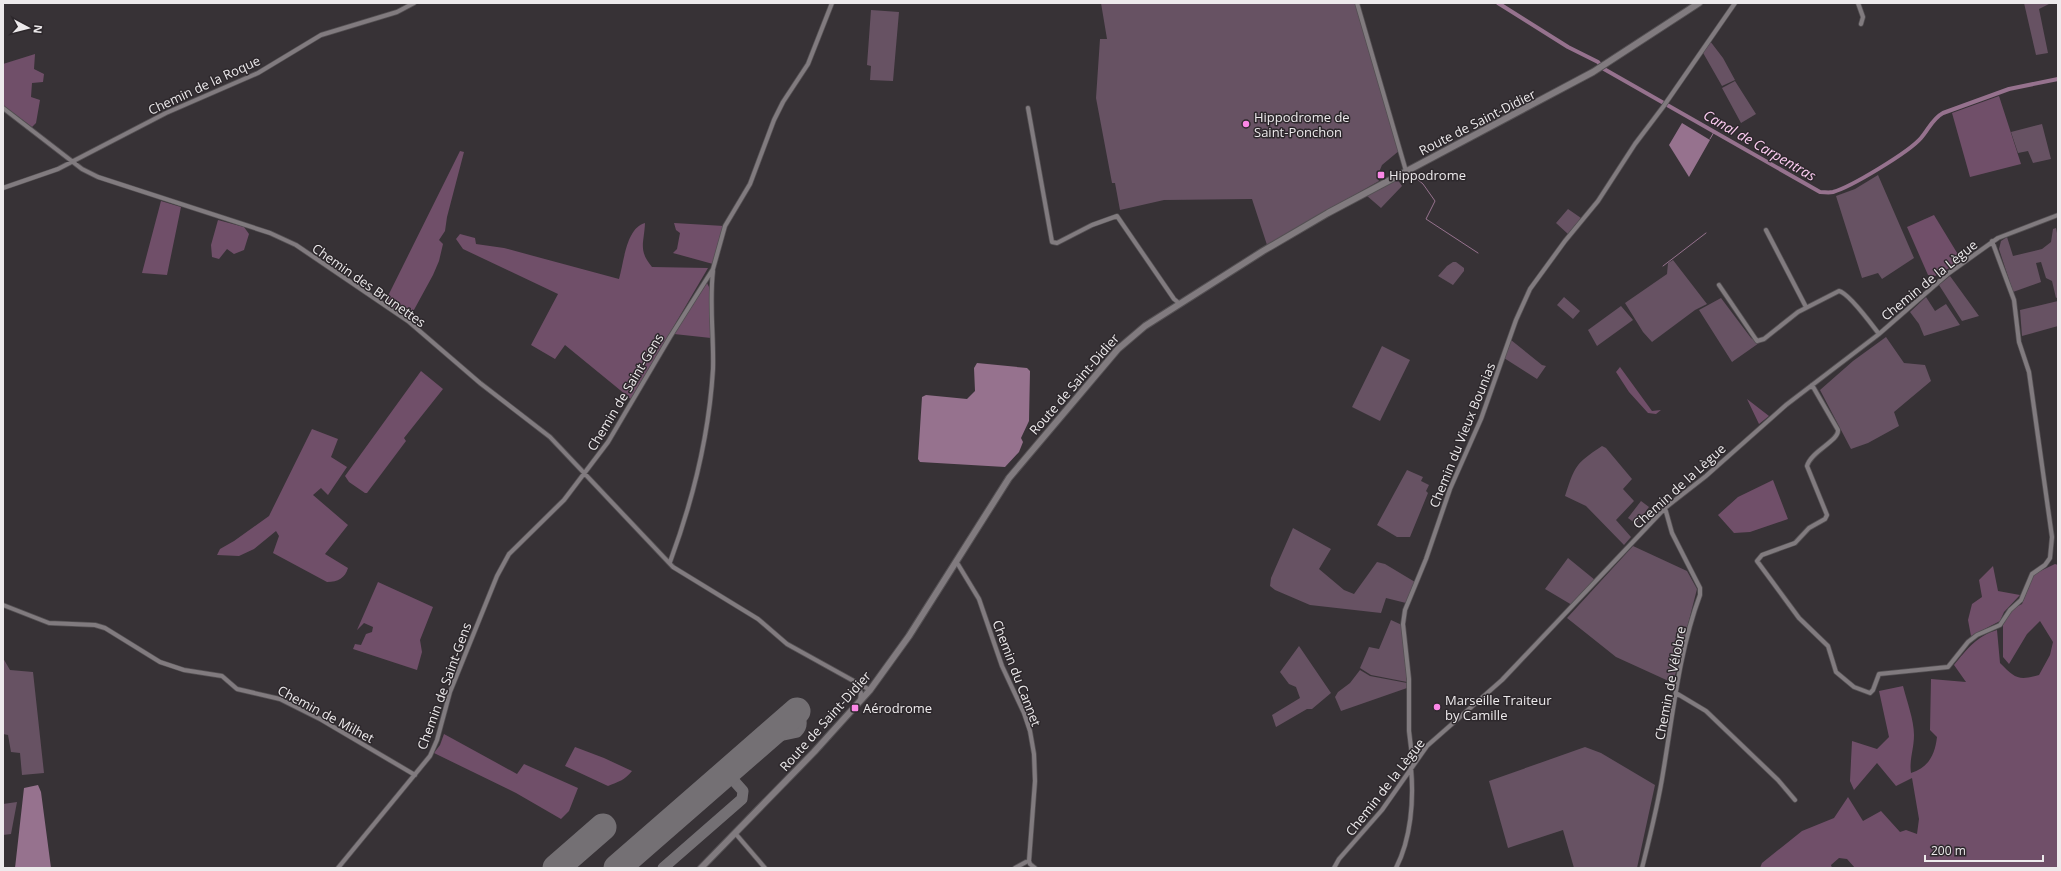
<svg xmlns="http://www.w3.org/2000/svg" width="2061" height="871" viewBox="0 0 2061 871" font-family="'Open Sans',sans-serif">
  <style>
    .green { fill: #675263 }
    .forest { fill: #704f69 }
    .water { fill: #96728e }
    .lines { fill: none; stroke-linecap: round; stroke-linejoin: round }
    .stream { stroke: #96728e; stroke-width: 1 }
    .canal { stroke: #96728e; stroke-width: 4 }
    .taxiway { stroke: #747074; stroke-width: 11 }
    .runway { stroke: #747074; stroke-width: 27 }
    .minor-casing { stroke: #545053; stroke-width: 5.5 }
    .secondary-casing { stroke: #545053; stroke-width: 8 }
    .minor { stroke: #817b7f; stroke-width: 4 }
    .secondary { stroke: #817b7f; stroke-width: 6 }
    .poi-dot { fill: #fb87e6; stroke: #2d282c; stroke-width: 1.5 }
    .labels { text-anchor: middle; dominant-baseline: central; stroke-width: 3; stroke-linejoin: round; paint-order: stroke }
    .street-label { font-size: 13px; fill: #edeaec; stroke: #2d282c }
    .poi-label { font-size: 13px; fill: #edeaec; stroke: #2d282c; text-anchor: start }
    .water-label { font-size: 14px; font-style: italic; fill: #fcccf1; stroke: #2d282c }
  </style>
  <rect width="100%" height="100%" fill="#373236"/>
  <path class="green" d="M1101,3H1355L1400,150L1382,165L1377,177L1379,181L1267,245L1252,199L1164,200L1120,210L1115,183H1112L1096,98L1100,39H1107Z
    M2024,3H2051L2039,9L2048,53L2036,55Z
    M871,10L899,12L893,81L870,80L871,66L867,65Z
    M1710,41L1723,58L1735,80L1722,86L1702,51Z
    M1735,81L1756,114L1741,123L1722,88Z
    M2042,124L2051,159L2033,163L2028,151L2018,153L2011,132Z
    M1878,175L1914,258L1882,279L1878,273L1862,278L1836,196L1855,189Z
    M1397,179L1402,186L1381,208L1366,195Z
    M1568,209L1581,218L1568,234L1556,223Z
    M2056,228L2058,238V297L2056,298L2052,281L2046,278L2041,262L2036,263L2041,282L2013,292L1999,249L2001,241L2007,237L2013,256L2042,249L2051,242L2053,229Z
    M1673,260L1707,304L1695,310L1652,342L1643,332L1625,303L1667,274L1668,263Z
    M1453,262H1456L1464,268V271L1453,285L1438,276L1447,266Z
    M1950,276L1979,316L1962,321L1939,285Z
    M1564,297L1580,311L1573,319L1557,305Z
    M1926,297L1935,311L1946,304L1960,325L1924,336L1919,324L1910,312Z
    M1721,298L1751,338L1759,343L1732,362L1699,310Z
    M2058,301V326L2022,336L2020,310Z
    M1621,306L1633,320L1597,346L1588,330Z
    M1886,337L1904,363L1925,365L1931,381L1894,412L1899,426L1868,443L1851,449L1820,390L1853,361Z
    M1511,340L1542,365L1546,366L1537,379L1504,358Z
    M1382,346L1410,360L1380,421L1352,407Z
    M1602,446L1606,448L1632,479L1623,489L1634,501L1616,520L1631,537L1624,545L1586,506L1565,496C1575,466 1575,464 1602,446Z
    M1407,470L1423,477L1421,481L1429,485L1426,491L1428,493L1410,537H1397L1377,525Z
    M1641,501L1649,507L1636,524L1628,518Z
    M1293,528L1331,549L1319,569L1344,590L1354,594L1377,562L1385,564L1415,582L1406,603L1386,598L1381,613L1310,605L1275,590L1270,586L1271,578Z
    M1633,546L1687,571L1697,589L1673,683L1616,657L1567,618Z
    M1568,558L1595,580L1572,605L1545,589Z
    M1391,620L1402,625L1407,682L1371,675L1360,668L1369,647L1379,649Z
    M1299,646L1331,693L1312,709H1307L1276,727L1272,715L1300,698L1296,687L1289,684L1280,672Z
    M3,658L10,670L33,672L44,773L22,775L20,753L11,752L8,735L3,734Z
    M1360,670L1370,676L1407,683V688L1341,711L1335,697L1338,692L1350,683Z
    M1585,747L1601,753L1655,785L1637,868H1574L1563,830L1508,848L1489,781Z
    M17,802L11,834L3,835V804Z"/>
  <path class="forest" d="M35,54L34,69L44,74L43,82L32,83L31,97L40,100L36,123L32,127L3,105V64Z
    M1999,96L2021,164L1970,177L1952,113Z
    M460,151L464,152L447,217L445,231L439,240L443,244L439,261L433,275L409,319L384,304Z
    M161,201L181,207L167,275L142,273Z
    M1934,215L1962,261L1935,276L1928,275L1907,227Z
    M218,220L244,227L249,234L244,250L234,254L227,249L219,259L212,257L211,245Z
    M645,223C644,244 638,250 652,267L708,268L631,399L565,345L555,359L531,345L558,294L463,249L456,239L460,234L475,238L476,244L504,248L619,279C624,262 626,228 645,223Z
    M674,223L724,226L713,264L673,253L677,249L680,233L676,230Z
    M707,283L709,287L711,338L674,334Z
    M1620,367L1652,411L1661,410L1656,414L1648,413L1629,392L1616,372Z
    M421,371L443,389L404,438L406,441L367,493H365L349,482L345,476Z
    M1747,399L1769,416L1759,424Z
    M312,429L338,439L331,457L347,467L328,495L321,488L313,495L348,525L325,554L348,568C345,578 338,582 327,582L273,553L279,536L276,531L254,549L239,556L217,555L220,549L234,541L269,516Z
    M1773,480L1788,519L1750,532L1734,533L1718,515L1738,497Z
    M2055,564L2058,565V868H1855L1847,859L1839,858L1831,865L1832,868H1760L1762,863L1802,831L1834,818L1848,797L1863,821L1881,811L1900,832L1906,830L1917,834L1919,819L1912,778L1896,786L1877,763L1854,790L1850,781L1852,741L1877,749L1889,737L1879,691L1903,686C1907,702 1914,720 1914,735C1914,749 1909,760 1911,773C1928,768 1935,755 1937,737L1930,730L1931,679L1966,682L1954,665C1967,649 1977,636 1997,630L2000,663C2015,678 2018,681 2039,675L2050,655L2053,642L2040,621L2027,634L2009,664L2003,657V625L2012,609L2022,604L2034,574Z
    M1993,566L1998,591L2020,595L2004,612L2000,621L1971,636L1968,620L1972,604L1982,597L1979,580Z
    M378,582L433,607L420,640L422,652L417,670L353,649L355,644L361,645L366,634L372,632L373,627L364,623L357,630Z
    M444,734L517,774L524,764L578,788L569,811L561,819L516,793L434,753L440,745Z
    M575,747L604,758L632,771C625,780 618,782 608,786L565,766Z"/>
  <path class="water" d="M1682,123L1710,140L1689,177L1669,145Z
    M977,363L1027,368L1030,371L1029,421L1021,438L1023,442L1019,452L1005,467L920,462L918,459L922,397L926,395L967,399L975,391L974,368Z
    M38,785L41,792L51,868H15L24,788Z"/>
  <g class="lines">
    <path class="stream" d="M1710,139L1714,132
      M1410,173L1423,184L1435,201L1426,219L1478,253
      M1663,266L1706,233"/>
    <path class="canal" d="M1498,3L1568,47L1598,62L1604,69L1820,192C1825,192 1828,193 1833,192C1851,187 1909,152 1921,138C1929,129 1932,119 1943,113L2009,89L2058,79"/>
    <path class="taxiway" d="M764,739L797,732C803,726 803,717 794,714
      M663,868L742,799L743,791L727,773"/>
    <path class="runway" d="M556,868L603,827
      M617,868L797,711"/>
    <g class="minor-casing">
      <path id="minor" d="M1357,3L1406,171
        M1858,3L1863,17L1861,24
        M3,108L82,169L98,177L270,233L296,245L408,321L480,383L550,437L673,567L758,619L787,644L870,690
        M1028,108L1052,242L1057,243L1092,225L1117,216L1174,299L1180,304
        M3,188L58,169L166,113L258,73L321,35L397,12L414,3
        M1766,230L1806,307
        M1719,285L1757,341L1764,339L1798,312L1839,291C1849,293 1872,325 1879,334
        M1812,385L1838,430C1839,441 1811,451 1807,466L1827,515L1825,519L1809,528L1795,543L1762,555L1757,561L1799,618L1828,646L1836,672L1854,687L1870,693L1873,690L1879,674L1948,667L1968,642L1977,635L2000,625L2010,610L2021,600L2032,574L2045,565L2050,558L2052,537L2029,372L2019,342L2014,300L1992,241
        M956,561L979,599L1002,666L1024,713L1030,731L1034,754L1035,781L1029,861L1030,864L1035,868
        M670,562C693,500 709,436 713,369C714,336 709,304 713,271
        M3,605L49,623L95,625L105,628L160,662L184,670L222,676L237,689L280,699L320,719L415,775
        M857,684L861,693L860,700
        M1676,693L1706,711L1778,780L1795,800
        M1413,764L1409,731V679L1403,624L1405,610L1426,559L1450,489L1481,419L1516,320L1530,289L1565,241L1598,201L1635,144L1663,107L1735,3
        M735,833L765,868
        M338,868L430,756L437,740L450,692L497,576L509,554L564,500L608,442L670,337L713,269L725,226L750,184L774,120L783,102L808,64L832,3
        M1015,868L1026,862
        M1334,868L1339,859L1382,810L1427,746L1502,680L1665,508L1706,476L1786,405L1879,334L1949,273L1998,238L2058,215
        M1396,868C1411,839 1414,800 1411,768
        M1642,868C1650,836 1658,805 1663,773C1673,714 1679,651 1700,595V588L1672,533L1665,508"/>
    </g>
    <g class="secondary-casing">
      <path id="secondary" d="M701,868L814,752L870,690L909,636L1009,478L1118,349L1145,326L1263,251L1328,213L1593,72L1699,3"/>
    </g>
    <use href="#minor" class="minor"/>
    <use href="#secondary" class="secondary"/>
  </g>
  <g class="poi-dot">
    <circle cx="1246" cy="124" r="4"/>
    <rect x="1377" y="171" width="8" height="8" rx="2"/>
    <circle cx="1437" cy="707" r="4"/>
    <rect x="851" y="704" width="8" height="8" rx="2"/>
  </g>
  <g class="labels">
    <g class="street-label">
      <text transform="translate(204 85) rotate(-25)">Chemin de la Roque</text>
      <text transform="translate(1477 122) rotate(-27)">Route de Saint-Didier</text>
      <text transform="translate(1929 280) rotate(-39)">Chemin de la Lègue</text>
      <text transform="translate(369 285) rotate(35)">Chemin des Brunettes</text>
      <text transform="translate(1074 384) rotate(-49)">Route de Saint-Didier</text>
      <text transform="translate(625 392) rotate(-59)">Chemin de Saint-Gens</text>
      <text transform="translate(1462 435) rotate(-68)">Chemin du Vieux Bounias</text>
      <text transform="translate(1679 486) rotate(-42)">Chemin de la Lègue</text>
      <text transform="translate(1017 673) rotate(69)">Chemin du Cannet</text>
      <text transform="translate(1670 683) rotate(-79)">Chemin de Vélobre</text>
      <text transform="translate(444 686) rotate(-70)">Chemin de Saint-Gens</text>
      <text transform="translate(326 714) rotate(28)">Chemin de Milhet</text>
      <text transform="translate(825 721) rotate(-48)">Route de Saint-Didier</text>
      <text transform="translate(1385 787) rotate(-52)">Chemin de la Lègue</text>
    </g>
    <g class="poi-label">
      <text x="1254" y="117">Hippodrome de<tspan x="1254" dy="15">Saint-Ponchon</tspan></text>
      <text x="1389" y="175">Hippodrome</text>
      <text x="1445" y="700">Marseille Traiteur<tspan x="1445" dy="15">by Camille</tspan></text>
      <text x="863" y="708">Aérodrome</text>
    </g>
    <g class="water-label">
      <text transform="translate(1760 145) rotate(30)">Canal de Carpentras</text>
    </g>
  </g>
  <rect width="2061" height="871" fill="none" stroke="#edeaec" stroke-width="8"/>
  <g transform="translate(28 28) rotate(97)" stroke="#2d282c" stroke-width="3" paint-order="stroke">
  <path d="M0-3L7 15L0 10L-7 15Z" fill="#edeaec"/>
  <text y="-6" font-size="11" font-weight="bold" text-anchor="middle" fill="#edeaec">N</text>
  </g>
  <path d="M1925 855v6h118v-6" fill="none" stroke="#edeaec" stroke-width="2"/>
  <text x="1931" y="855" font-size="12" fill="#edeaec" stroke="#2d282c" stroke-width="3" paint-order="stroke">200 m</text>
</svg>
